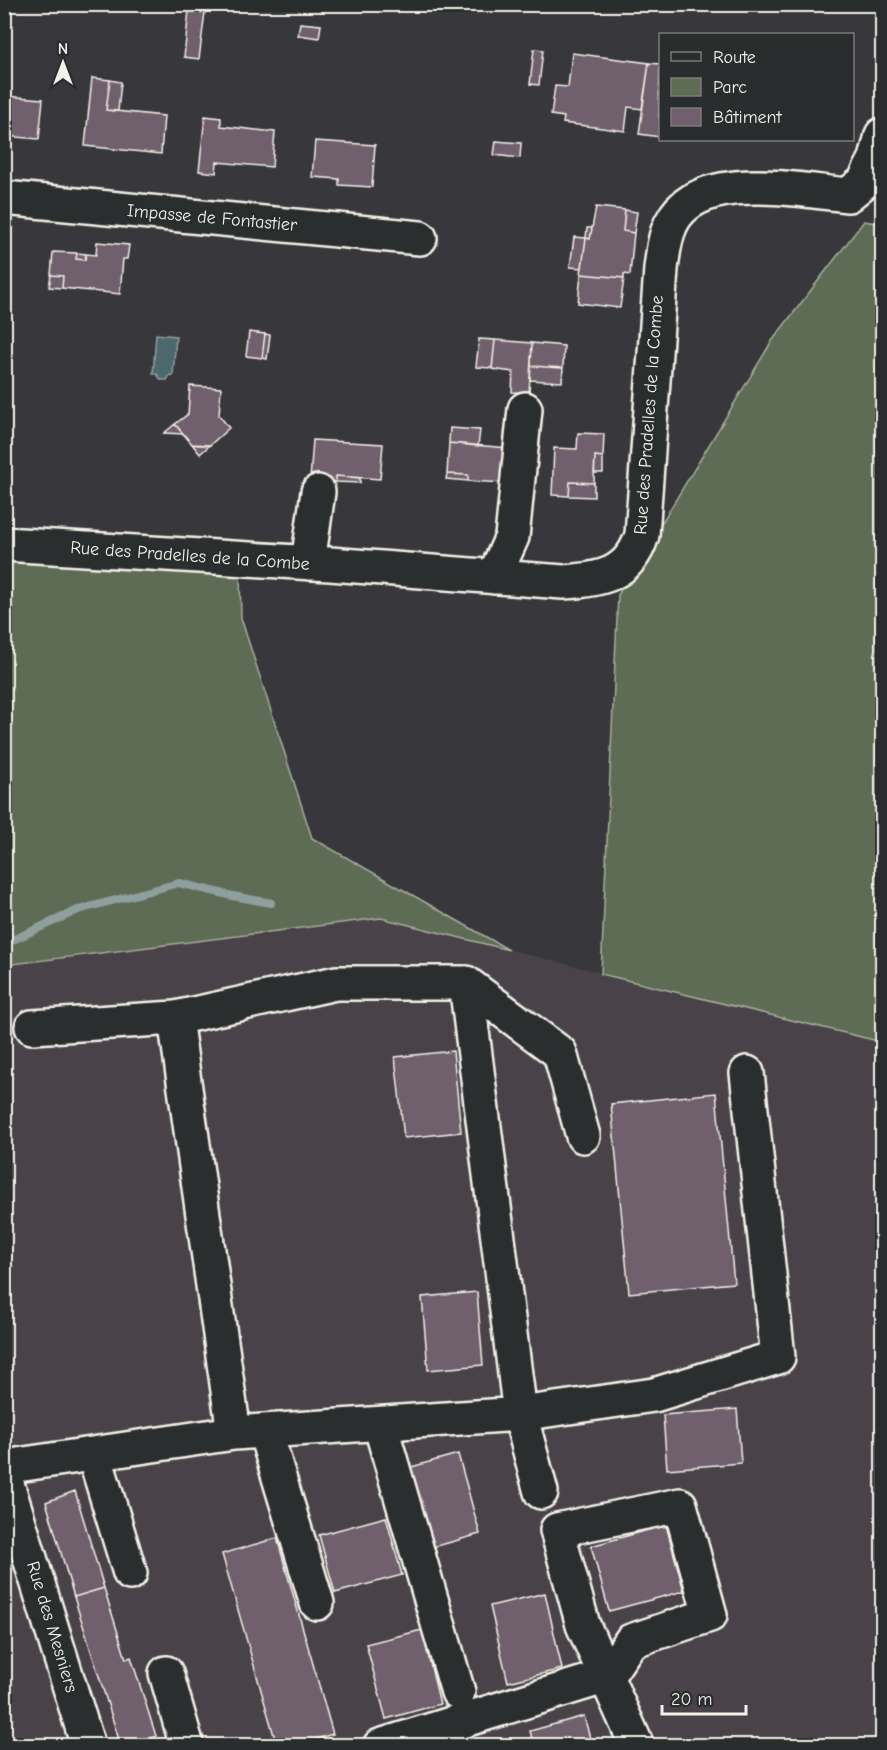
<svg xmlns="http://www.w3.org/2000/svg" width="887" height="1750" viewBox="0 0 887 1750" font-family="'Comic Neue',sans-serif">
  <style>
    .built { fill: #49434a }
    .green { fill: #5e6c54; stroke: #a9ae9e; stroke-width: 1.5 }
    .water { fill: #4b696d; stroke: #8f9f9e; stroke-width: 1.5 }
    .lines { fill: none; stroke-linecap: round; stroke-linejoin: round }
    .stream { stroke: #8f9f9e; stroke-width: 8 }
    .building { fill: #70606d; stroke: #f4f1e8; stroke-width: 1.5 }
    .minor-casing { stroke: #f4f1e8; stroke-width: 38 }
    .minor { stroke: #2a2d2e; stroke-width: 33 }
    .labels { text-anchor: middle; dominant-baseline: central; stroke-width: 4.5; stroke-linejoin: round; paint-order: stroke }
    .street-label { font-size: 18px; fill: #f4f1e8; stroke: #2a2d2e }
  </style>
  <rect width="100%" height="100%" fill="#38373b"/>
  <filter id="ink" filterUnits="userSpaceOnUse"><feTurbulence type="fractalNoise" baseFrequency=".0167" numOctaves="2"/><feDisplacementMap in="SourceGraphic" scale="12" xChannelSelector="R" yChannelSelector="G"/><feConvolveMatrix kernelMatrix="1 2 1 2 8 2 1 2 1" color-interpolation-filters="sRGB"/></filter>
  <g filter="url(#ink)">
    <path class="built" d="M381,918L882,1042V1745H5L4,965Z"/>
    <path class="green" d="M864,221L882,224V1042L601,974L618,595L772,341Z
      M4,561L240,575L241,618L312,838L509,950L381,918L5,965Z"/>
    <path class="water" d="M156,334L176,336L173,376L170,375L167,380H161L157,374H153Z"/>
    <g class="lines">
      <path class="stream" d="M4,944L78,910L179,883L233,896L271,903"/>
    </g>
    <path class="building" d="M189,10L205,12L199,59L184,57Z
      M300,23L321,25L319,38L298,35Z
      M534,49L543,50L539,85L530,84Z
      M572,53L649,63L642,109L628,107L625,131L563,123L564,117L551,115L555,86L568,87Z
      M649,63L660,64L659,118H660V137L639,134Z
      M92,78L110,80L106,110L164,116L161,154L85,146Z
      M110,80L121,82L118,111L106,110Z
      M4,96L43,99L39,139L4,136Z
      M205,116L221,118V126L275,132L272,167L217,162L216,173L199,171Z
      M315,141L375,145L372,187L339,185V179L312,177Z
      M496,141L521,143L520,158L494,155Z
      M596,207L625,210L623,231L634,233L630,275L624,274V278L581,274L586,238L590,239Z
      M625,210L637,212L634,233L623,231Z
      M587,228H592L590,239L586,238Z
      M574,237L586,238L582,268L570,267Z
      M4,238L11,239L9,256L4,255Z
      M97,242L129,245L127,259H123L120,294L62,288L63,276L51,275L53,252L77,253L76,259L85,260L86,254L96,255Z
      M77,253L86,254L85,260L76,259Z
      M581,274L624,278L620,308L578,303Z
      M51,275L63,276L62,288L49,287Z
      M249,332L265,334L262,358L246,356Z
      M265,334L270,335L267,359L262,358Z
      M479,339L495,340L492,368L476,367Z
      M495,340L532,343L529,393L512,392L513,372L492,369Z
      M532,343L564,346L563,368L531,366Z
      M531,366L563,368L562,382L530,380Z
      M190,386L221,388L219,415L229,428L210,445L192,444L175,424L188,414Z
      M175,424L183,434L164,433L169,429Z
      M450,428L480,430L478,446L449,443Z
      M578,433L604,434L603,457L595,456L594,483L570,482L569,496L552,495L554,448L577,449Z
      M313,440L383,444L380,479L336,476V482L310,480Z
      M449,443L509,448L506,483L468,481V475L447,474Z
      M192,444L198,445H210L200,454Z
      M595,456L603,457V473H594Z
      M447,474L468,475V481L446,479Z
      M336,476L360,478V483L336,482Z
      M570,482L594,483V497L569,496Z
      M453,1051L461,1132L404,1138L395,1057Z
      M716,1093L734,1283L629,1293L611,1104Z
      M477,1292L483,1365L428,1370L422,1297Z
      M737,1409L741,1463L667,1469L663,1415Z
      M458,1454L480,1534L426,1549L404,1469Z
      M75,1491L104,1588L74,1597L46,1502Z
      M386,1517L402,1575L335,1593L319,1535Z
      M666,1525L684,1591L609,1611L591,1546Z
      M277,1538L333,1734L293,1746H277L222,1554Z
      M104,1588L126,1659L131,1657L156,1736L150,1739L152,1746H121L74,1597Z
      M545,1593L562,1669L508,1682L490,1606Z
      M422,1630L440,1704L386,1719L366,1644Z
      M584,1716L592,1746H534L530,1731Z"/>
    <g class="lines">
      <g class="minor-casing">
        <path id="minor" d="M4,198L420,238
          M4,544L330,564L563,582C600,580 630,575 642,535L661,269C663,254 664,238 671,224C697,168 800,191 848,195L864,182L876,159L882,135
          M308,563L318,492
          M494,577L512,537L525,409
          M466,983L560,1053L583,1136
          M32,1027L175,1018L336,983H466L520,1414L541,1492
          M380,1424L458,1692
          M265,1431L317,1603
          M234,1433L520,1414L654,1395L778,1357L747,1073
          M94,1454L130,1573
          M4,1467L234,1433L175,1018
          M4,1474L88,1746
          M166,1673L187,1746
          M380,1746L607,1676L631,1641L710,1615L680,1505L557,1530L583,1625L637,1746"/>
      </g>
      <use href="#minor" class="minor"/>
    </g>
  </g>
  <g class="labels">
    <g class="street-label">
      <text transform="translate(212 218) rotate(5)">Impasse de Fontastier</text>
      <text transform="translate(649 415) rotate(-86)">Rue des Pradelles de la Combe</text>
      <text transform="translate(190 556) rotate(4)">Rue des Pradelles de la Combe</text>
      <text transform="translate(52 1627) rotate(73)">Rue des Mesniers</text>
    </g>
  </g>
  <rect width="887" height="1750" fill="none" stroke="#2a2d2e" stroke-width="24"/>
  <rect x="12" y="12" width="863" height="1726" fill="none" stroke="#f4f1e8" stroke-width="2" filter="url(#ink)"/>
  <rect x="659" y="33" width="195" height="108" fill="#2a2d2e" stroke="#7b7b78" stroke-width="1.5"/>
  <rect x="671" y="52" width="30" height="9" fill="#2a2d2e" stroke="#7b7b78" stroke-width="1.5"/>
  <text x="713" y="63" font-size="18" fill="#f4f1e8">Route</text>
  <rect x="671" y="78" width="30" height="18" fill="#5e6c54" stroke="#7b7b78" stroke-width="1.5"/>
  <text x="713" y="93" font-size="18" fill="#f4f1e8">Parc</text>
  <rect x="671" y="108" width="30" height="18" fill="#70606d" stroke="#7b7b78" stroke-width="1.5"/>
  <text x="713" y="123" font-size="18" fill="#f4f1e8">Bâtiment</text>
  <g transform="translate(63 63)" stroke="#2a2d2e" stroke-width="4.5" paint-order="stroke">
  <path d="M0-4.5L10 22L0 15L-10 22Z" fill="#f4f1e8"/>
  <text y="-9" font-size="16" font-weight="bold" text-anchor="middle" fill="#f4f1e8">N</text>
  </g>
  <path d="M662 1705v9h84v-9" fill="none" stroke="#f4f1e8" stroke-width="3"/>
  <text x="671" y="1705" font-size="18" fill="#f4f1e8" stroke="#2a2d2e" stroke-width="4.5" paint-order="stroke">20 m</text>
</svg>
